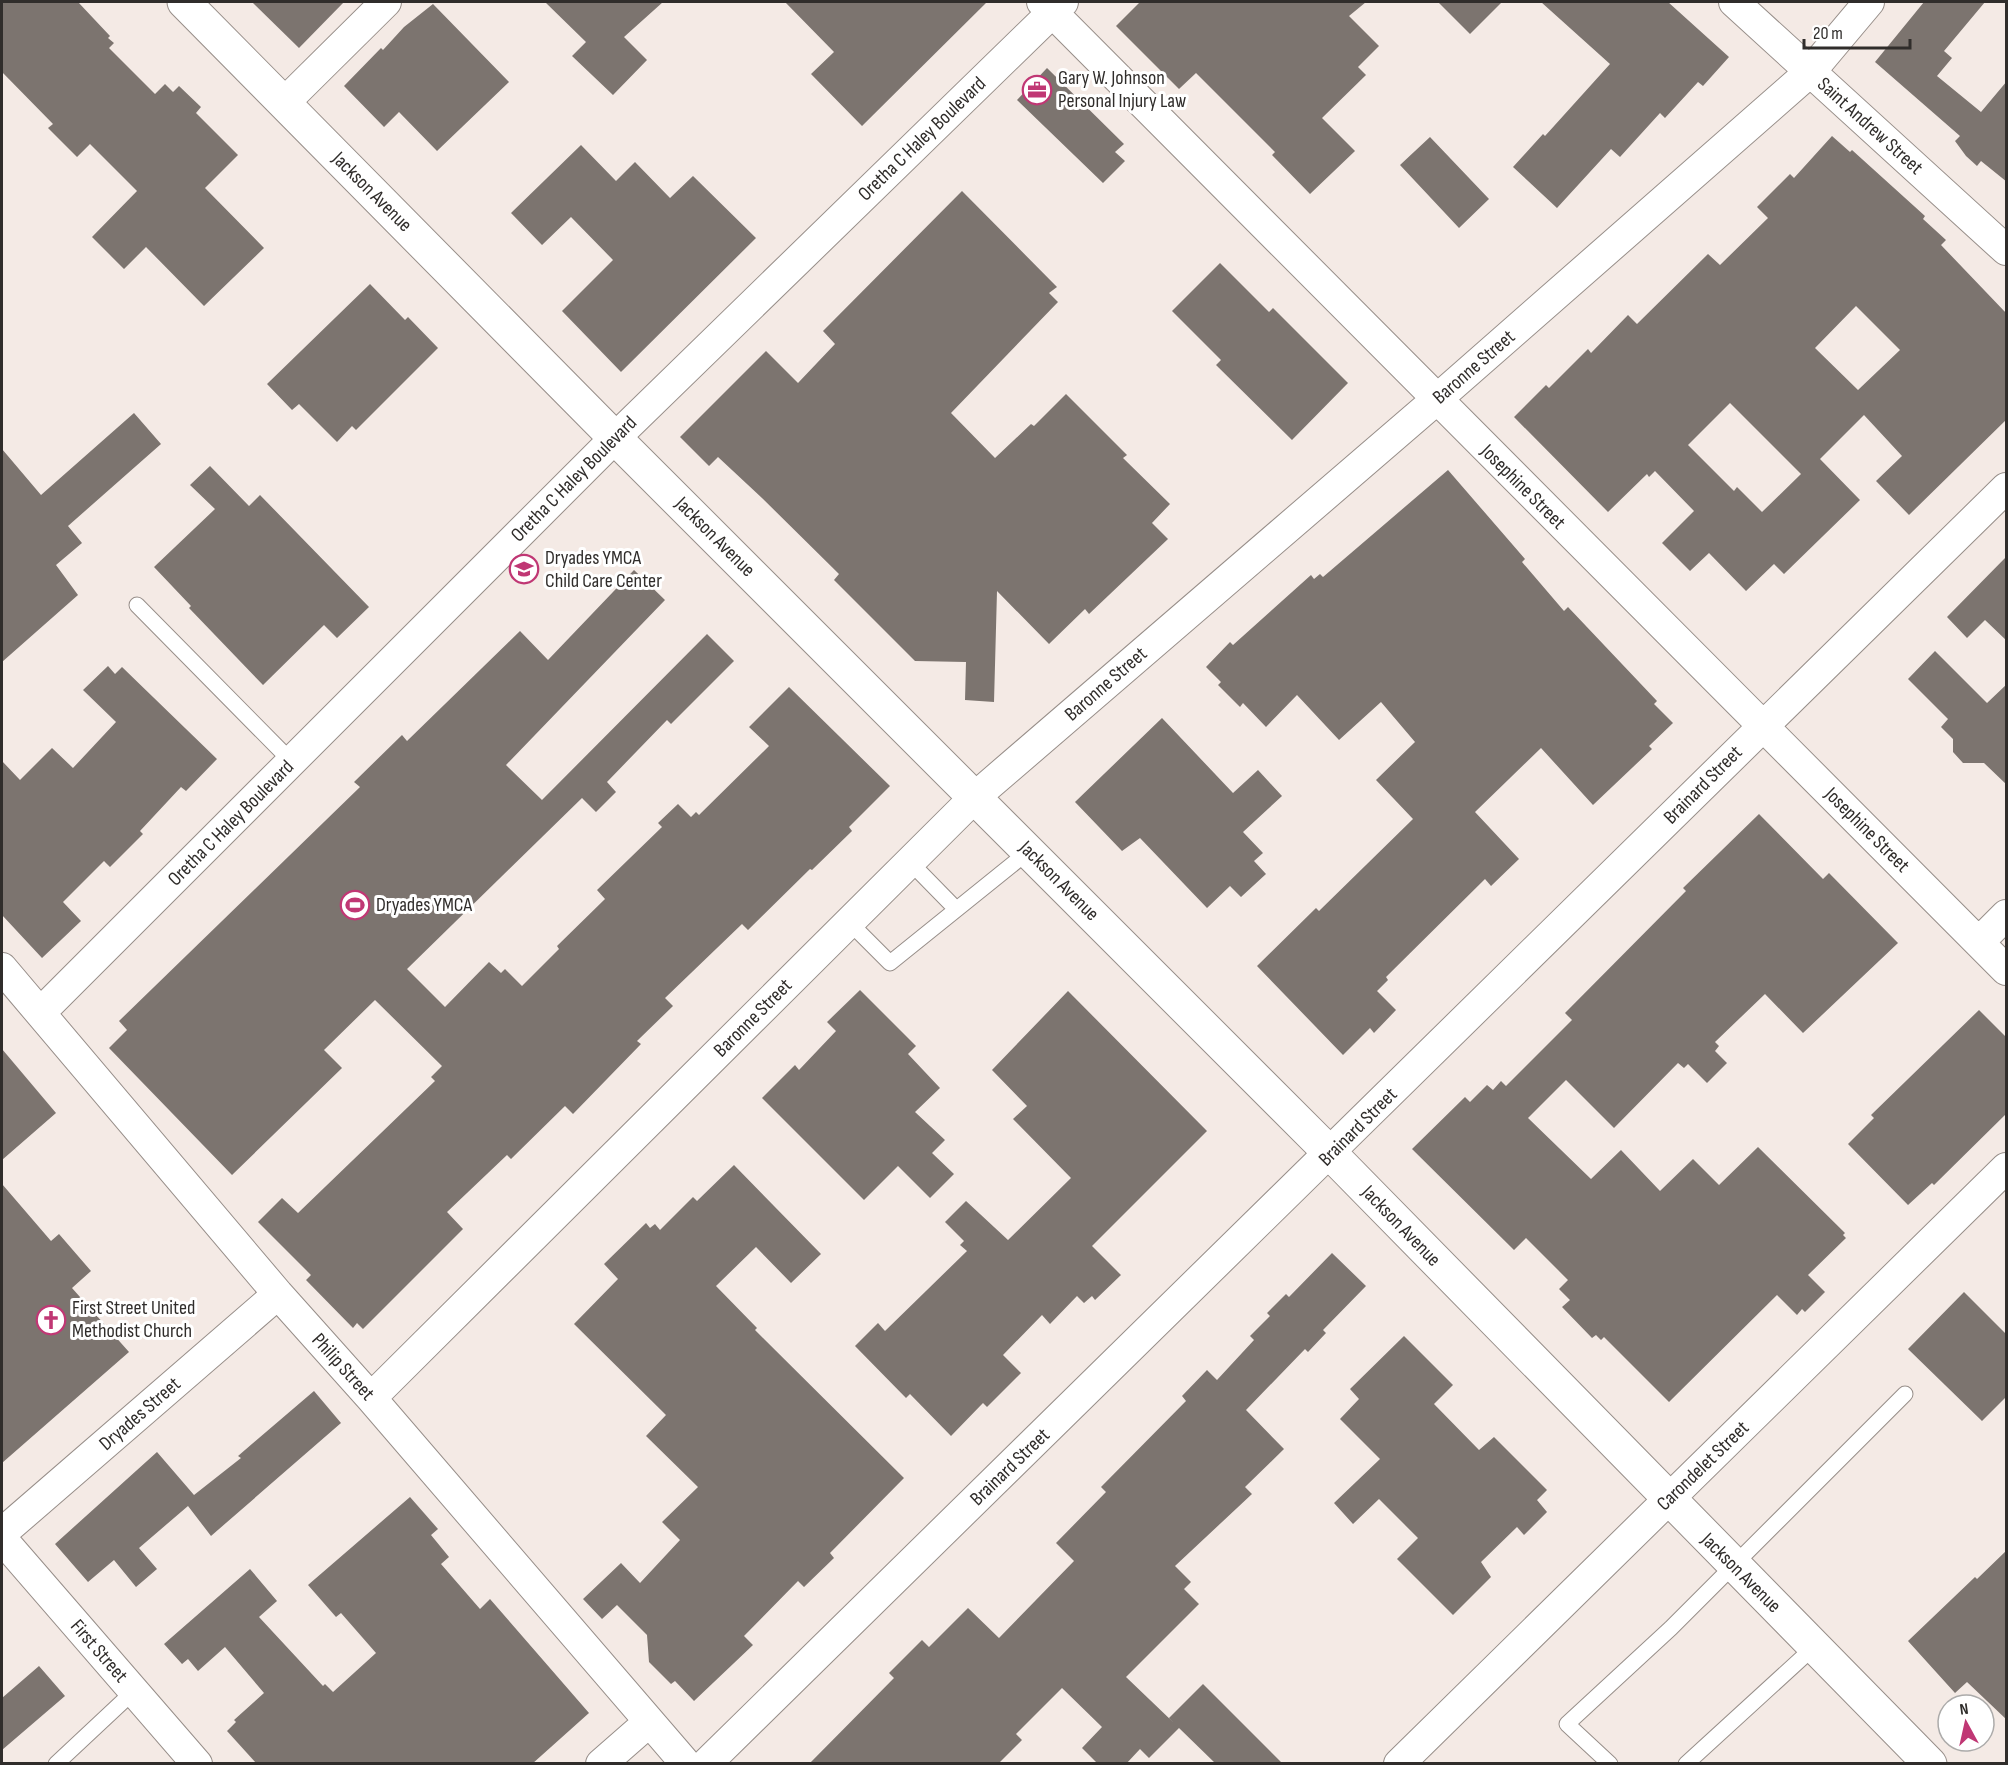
<svg xmlns="http://www.w3.org/2000/svg" width="2008" height="1765" viewBox="0 0 2008 1765" font-family="'Sofia Sans Condensed',sans-serif">
  <style>
    .building { fill: #7c746f; fill-rule: evenodd }
    .lines { fill: none; stroke-linecap: round; stroke-linejoin: round }
    .service-casing { stroke: #978e89; stroke-width: 17 }
    .minor-casing { stroke: #978e89; stroke-width: 32 }
    .tertiary-casing { stroke: #978e89; stroke-width: 35 }
    .service { stroke: #fff; stroke-width: 15 }
    .minor { stroke: #fff; stroke-width: 30 }
    .tertiary { stroke: #fff; stroke-width: 33 }
    .labels { text-anchor: middle; dominant-baseline: central; stroke-width: 6; stroke-linejoin: round; paint-order: stroke }
    .poi-label { font-size: 20px; fill: #302d2b; stroke: #fff; text-anchor: start }
    .street-label { font-size: 20px; fill: #302d2b; stroke: #fff }
  </style>
  <rect width="100%" height="100%" fill="#f4eae5"/>
  <path class="building" d="M2,2H78L110,36L108,38L114,43L109,48L155,94L165,84L173,92L179,86L201,107L196,113L238,155L205,188L264,248L204,306L146,247L124,269L92,237L137,191L90,144L77,157L48,128L53,124L2,72Z
    M252,2H344L299,48Z
    M545,2H663L624,37L647,60L613,95L572,56L586,42Z
    M785,2H987L862,126L811,74L834,52Z
    M1140,2H1366L1349,16L1379,46L1358,67L1366,75L1322,118L1355,151L1310,194L1272,155L1275,152L1196,73L1179,89L1116,26Z
    M1438,2H1502L1470,34Z
    M1541,2H1668L1729,57L1703,86L1698,82L1665,118L1660,113L1620,157L1611,149L1557,208L1513,167L1543,134L1545,136L1610,64Z
    M1924,2H1985L1944,51L1952,58L1937,76L1981,112L2007,81V182L1981,161L1977,166L1966,156L1955,141L1960,136L1875,62Z
    M433,4L509,82L437,151L399,112L384,127L344,86L381,48L383,50L404,27Z
    M1047,68L1124,144L1115,152L1125,161L1103,183L1017,100Z
    M1832,136L1850,152L1852,150L1925,216L1923,219L1946,240L1941,245L2007,314V419L1909,515L1876,481L1902,456L1864,415L1820,459L1860,500L1784,574L1774,564L1746,591L1709,553L1690,571L1662,543L1694,511L1655,471L1649,477L1647,474L1608,512L1514,417L1546,385L1549,388L1588,349L1591,353L1628,315L1637,324L1708,254L1720,265L1768,218L1757,207L1790,174L1794,178ZM1856,306L1900,350L1858,390L1815,348ZM1730,403L1801,474L1762,512L1737,487L1734,491L1688,445Z
    M1430,137L1489,199L1459,228L1400,165Z
    M581,145L616,181L635,162L670,198L693,176L756,238L621,372L562,311L613,260L571,217L542,245L511,213Z
    M962,191L1057,287L1049,293L1058,302L951,413L995,458L1031,424L1034,426L1066,394L1127,455L1123,458L1170,504L1152,523L1168,539L1089,614L1085,609L1049,644L997,591L994,702L965,700L966,662L915,661L834,580L839,574L762,498L718,457L709,466L680,437L766,351L798,383L835,344L823,331Z
    M1220,263L1269,312L1273,308L1348,383L1292,440L1216,365L1221,360L1172,311Z
    M370,284L405,320L408,317L438,348L356,430L352,426L337,442L299,404L292,410L267,384Z
    M134,413L161,444L68,526L82,543L56,565L78,595L2,662V449L41,495Z
    M210,466L249,506L260,495L369,607L337,638L324,625L263,685L189,608L191,606L154,567L215,509L190,485Z
    M1448,470L1525,559L1522,562L1564,611L1568,607L1657,701L1654,704L1673,723L1649,746L1652,749L1593,805L1541,748L1475,812L1519,859L1491,886L1485,879L1386,977L1388,980L1377,991L1396,1010L1374,1033L1370,1028L1343,1055L1257,966L1316,908L1319,911L1413,819L1376,780L1415,742L1381,702L1339,740L1297,695L1266,727L1243,703L1240,707L1218,685L1221,682L1206,667L1230,642L1233,645L1311,575L1314,579L1320,574L1323,577Z
    M2007,556V641L1985,620L1967,638L1947,617Z
    M634,570L665,600L506,765L542,800L707,634L734,661L671,724L667,720L607,782L616,792L596,812L582,798L407,969L445,1007L489,962L501,973L505,969L522,986L559,949L557,946L605,899L597,890L662,827L658,823L678,804L691,817L696,812L699,815L769,746L749,727L789,687L890,786L849,827L852,831L812,870L810,869L748,930L742,924L665,998L673,1006L637,1041L641,1044L573,1114L565,1106L511,1159L507,1155L447,1212L463,1229L363,1329L357,1323L353,1328L306,1280L311,1275L258,1222L282,1198L298,1213L435,1081L431,1077L442,1066L375,1000L324,1050L342,1068L232,1175L109,1048L127,1030L119,1021L360,787L354,782L402,735L407,741L520,631L548,660Z
    M1935,651L1987,703L2007,684V785L1984,763H1963L1953,752V739L1941,727L1948,719L1908,679Z
    M108,666L115,674L122,667L217,759L186,791L181,787L140,831L143,834L110,867L104,861L63,902L81,921L42,958L2,915V761L20,780L52,748L73,768L116,722L83,690Z
    M1162,718L1233,793L1258,770L1282,796L1243,832L1263,853L1254,861L1266,874L1241,897L1230,886L1207,908L1140,838L1122,851L1075,802Z
    M1759,814L1823,879L1829,873L1898,943L1803,1033L1765,994L1715,1042L1719,1046L1715,1051L1727,1063L1707,1083L1688,1064L1684,1068L1678,1063L1614,1128L1566,1080L1528,1118L1591,1179L1621,1150L1660,1191L1693,1159L1719,1185L1758,1147L1845,1233L1843,1235L1846,1238L1808,1275L1825,1292L1805,1312L1802,1309L1797,1315L1777,1295L1669,1402L1604,1337L1601,1340L1596,1335L1592,1338L1562,1307L1570,1300L1559,1289L1568,1280L1526,1238L1514,1250L1412,1149L1465,1097L1470,1102L1487,1085L1493,1090L1501,1081L1506,1086L1572,1020L1565,1013L1686,891L1683,888Z
    M860,990L916,1046L908,1054L940,1088L915,1112L945,1140L932,1153L954,1174L930,1198L898,1166L864,1200L762,1098L795,1065L799,1070L836,1031L827,1022Z
    M1068,991L1207,1131L1092,1246L1121,1275L1095,1300L1092,1296L1084,1303L1077,1296L1050,1324L1042,1315L1003,1355L1021,1373L987,1407L983,1403L951,1436L910,1394L906,1398L855,1346L878,1323L885,1331L967,1251L960,1245L964,1241L945,1222L966,1201L1008,1240L1071,1178L1013,1119L1027,1106L992,1070Z
    M1979,1010L2007,1038V1113L1934,1185L1932,1183L1908,1205L1848,1144L1874,1118L1871,1115Z
    M2,1049L56,1113L2,1160Z
    M734,1165L821,1254L791,1283L756,1247L716,1286L757,1328L755,1330L904,1478L830,1553L834,1558L804,1587L798,1581L744,1636L753,1645L694,1701L675,1681L671,1684L649,1662L647,1635L617,1605L602,1619L583,1599L621,1563L640,1583L680,1540L662,1522L698,1487L646,1436L666,1415L574,1324L618,1279L604,1264L646,1223L650,1228L655,1224L660,1230L693,1197L697,1201Z
    M2,1184L51,1241L59,1234L91,1271L72,1288L129,1352L2,1463Z
    M1332,1253L1366,1286L1323,1330L1326,1333L1308,1352L1305,1349L1246,1410L1284,1449L1245,1487L1252,1494L1175,1566L1191,1582L1184,1589L1199,1604L1126,1677L1173,1722L1169,1718L1203,1684L1283,1764H1216L1179,1728L1149,1758L1140,1749L1126,1764H1098L1082,1748L1102,1727L1062,1688L1016,1734L1022,1740L998,1764H809L894,1678L889,1673L922,1640L929,1647L968,1608L999,1638L1074,1561L1056,1543L1106,1492L1101,1487L1186,1401L1182,1396L1207,1370L1217,1380L1254,1340L1250,1336L1270,1316L1267,1313L1286,1294L1289,1297Z
    M1964,1292L2007,1335V1396L1982,1421L1908,1349Z
    M1404,1336L1453,1385L1434,1404L1479,1450L1494,1437L1547,1490L1537,1500L1547,1512L1524,1535L1517,1527L1481,1562L1491,1577L1453,1615L1397,1559L1418,1538L1379,1499L1353,1524L1334,1503L1380,1459L1340,1419L1359,1399L1350,1389Z
    M314,1391L341,1423L211,1536L188,1506L139,1548L157,1569L136,1587L114,1560L88,1582L55,1544L157,1452L194,1495L241,1458L238,1456Z
    M410,1497L438,1529L431,1535L449,1557L441,1564L480,1609L490,1599L589,1713L532,1764H257L227,1731L236,1722L234,1720L264,1693L225,1647L198,1671L188,1659L182,1664L164,1644L250,1569L277,1601L259,1617L323,1686L325,1684L333,1692L376,1653L341,1613L336,1617L308,1585Z
    M2007,1550V1720L1967,1682L1955,1693L1908,1641L1975,1577L1977,1579Z
    M39,1666L65,1696L2,1750V1698Z"/>
  <g class="lines">
    <g class="service-casing">
      <path id="service" d="M137,605L292,762
        M910,862L956,909
        M849,922L890,963L1029,851
        M56,1764L134,1691
        M1610,1764L1567,1724L1671,1628L1905,1394
        M1686,1764L1814,1647"/>
    </g>
    <g class="minor-casing">
      <path id="minor" d="M1042,2L2006,970
        M1734,2L2006,250
        M284,103L386,2
        M1979,942L2006,915
        M2,968L278,1294L371,1398L686,1764
        M40,1013L615,438L1063,2
        M371,1398L975,797L1436,400L1811,71L1869,2
        M2,1533L278,1294
        M2,1539L197,1764
        M601,1764L649,1722
        M706,1764L2006,488
        M1399,1764L2006,1168"/>
    </g>
    <g class="tertiary-casing">
      <path id="tertiary" d="M184,2L615,438L1331,1154L1930,1764"/>
    </g>
    <use href="#service" class="service"/>
    <use href="#minor" class="minor"/>
    <use href="#tertiary" class="tertiary"/>
  </g>
  <defs>
    <g id="office-ring" transform="scale(1.5)"><circle r="9.5" fill="#fff" stroke="#c03774" stroke-width="1.5"/><path d="M-6-3h4V-5.5h4V-3h4V5H-6ZM-1-4.5V-3h2v-1.5ZM-6 0V1H6V0Z" fill="#c03774"/></g>
    <g id="school-ring" transform="scale(1.5)"><circle r="9.5" fill="#fff" stroke="#c03774" stroke-width="1.5"/><path d="M0-5L7-2L0 1L-7-2ZM-4 1L0 2.5L4 1V4Q0 6-4 4Z" fill="#c03774"/></g>
    <g id="stadium-ring" transform="scale(1.5)"><circle r="9.5" fill="#fff" stroke="#c03774" stroke-width="1.5"/><path d="M0-5a6.5 5 0 1 0 0 10a6.5 5 0 1 0 0-10ZM-3.5-1.8h7v3.6h-7Z" fill="#c03774"/></g>
    <g id="church-ring" transform="scale(1.5)"><circle r="9.5" fill="#fff" stroke="#c03774" stroke-width="1.5"/><path d="M-1.2-6h2.4v3.5h3.3v2.4h-3.3V6h-2.4V-.1h-3.3v-2.4h3.3Z" fill="#c03774"/></g>
  </defs>
  <g fill-rule="evenodd">
    <use href="#office-ring" x="1037" y="90"/>
    <use href="#school-ring" x="524" y="569"/>
    <use href="#stadium-ring" x="355" y="905"/>
    <use href="#church-ring" x="51" y="1320"/>
  </g>
  <g class="labels">
    <g class="poi-label">
      <text x="1058" y="78">Gary W. Johnson<tspan x="1058" dy="23">Personal Injury Law</tspan></text>
      <text x="545" y="558">Dryades YMCA<tspan x="545" dy="23">Child Care Center</tspan></text>
      <text x="376" y="905">Dryades YMCA</text>
      <text x="72" y="1308">First Street United<tspan x="72" dy="23">Methodist Church</tspan></text>
    </g>
    <g class="street-label">
      <text transform="translate(1870 126) rotate(42)">Saint Andrew Street</text>
      <text transform="translate(922 139) rotate(-44)">Oretha C Haley Boulevard</text>
      <text transform="translate(372 192) rotate(45)">Jackson Avenue</text>
      <text transform="translate(1474 367) rotate(-41)">Baronne Street</text>
      <text transform="translate(574 479) rotate(-45)">Oretha C Haley Boulevard</text>
      <text transform="translate(1523 487) rotate(45)">Josephine Street</text>
      <text transform="translate(715 537) rotate(45)">Jackson Avenue</text>
      <text transform="translate(1106 684) rotate(-41)">Baronne Street</text>
      <text transform="translate(1703 785) rotate(-45)">Brainard Street</text>
      <text transform="translate(231 823) rotate(-45)">Oretha C Haley Boulevard</text>
      <text transform="translate(1867 830) rotate(45)">Josephine Street</text>
      <text transform="translate(1059 881) rotate(45)">Jackson Avenue</text>
      <text transform="translate(753 1018) rotate(-45)">Baronne Street</text>
      <text transform="translate(1358 1127) rotate(-45)">Brainard Street</text>
      <text transform="translate(1401 1226) rotate(46)">Jackson Avenue</text>
      <text transform="translate(343 1367) rotate(48)">Philip Street</text>
      <text transform="translate(140 1414) rotate(-41)">Dryades Street</text>
      <text transform="translate(1703 1466) rotate(-44)">Carondelet Street</text>
      <text transform="translate(1010 1467) rotate(-44)">Brainard Street</text>
      <text transform="translate(1741 1573) rotate(45)">Jackson Avenue</text>
      <text transform="translate(99 1651) rotate(49)">First Street</text>
    </g>
  </g>
  <rect width="2008" height="1765" fill="none" stroke="#302d2b" stroke-width="6"/>
  <g transform="translate(1966 1723) rotate(352)"><circle r="28" fill="#ffffff" stroke="#acabaa" stroke-width="1.5"/>
  <path d="M0-4.5L10 22L0 15L-10 22Z" fill="#c03774"/>
  <text y="-9" font-size="16" font-weight="bold" text-anchor="middle" fill="#302d2b">N</text>
  </g>
  <path d="M1804 39v9h106v-9" fill="none" stroke="#302d2b" stroke-width="3"/>
  <text x="1813" y="39" font-size="18" fill="#302d2b" stroke="#ffffff" stroke-width="4.5" paint-order="stroke">20 m</text>
</svg>
